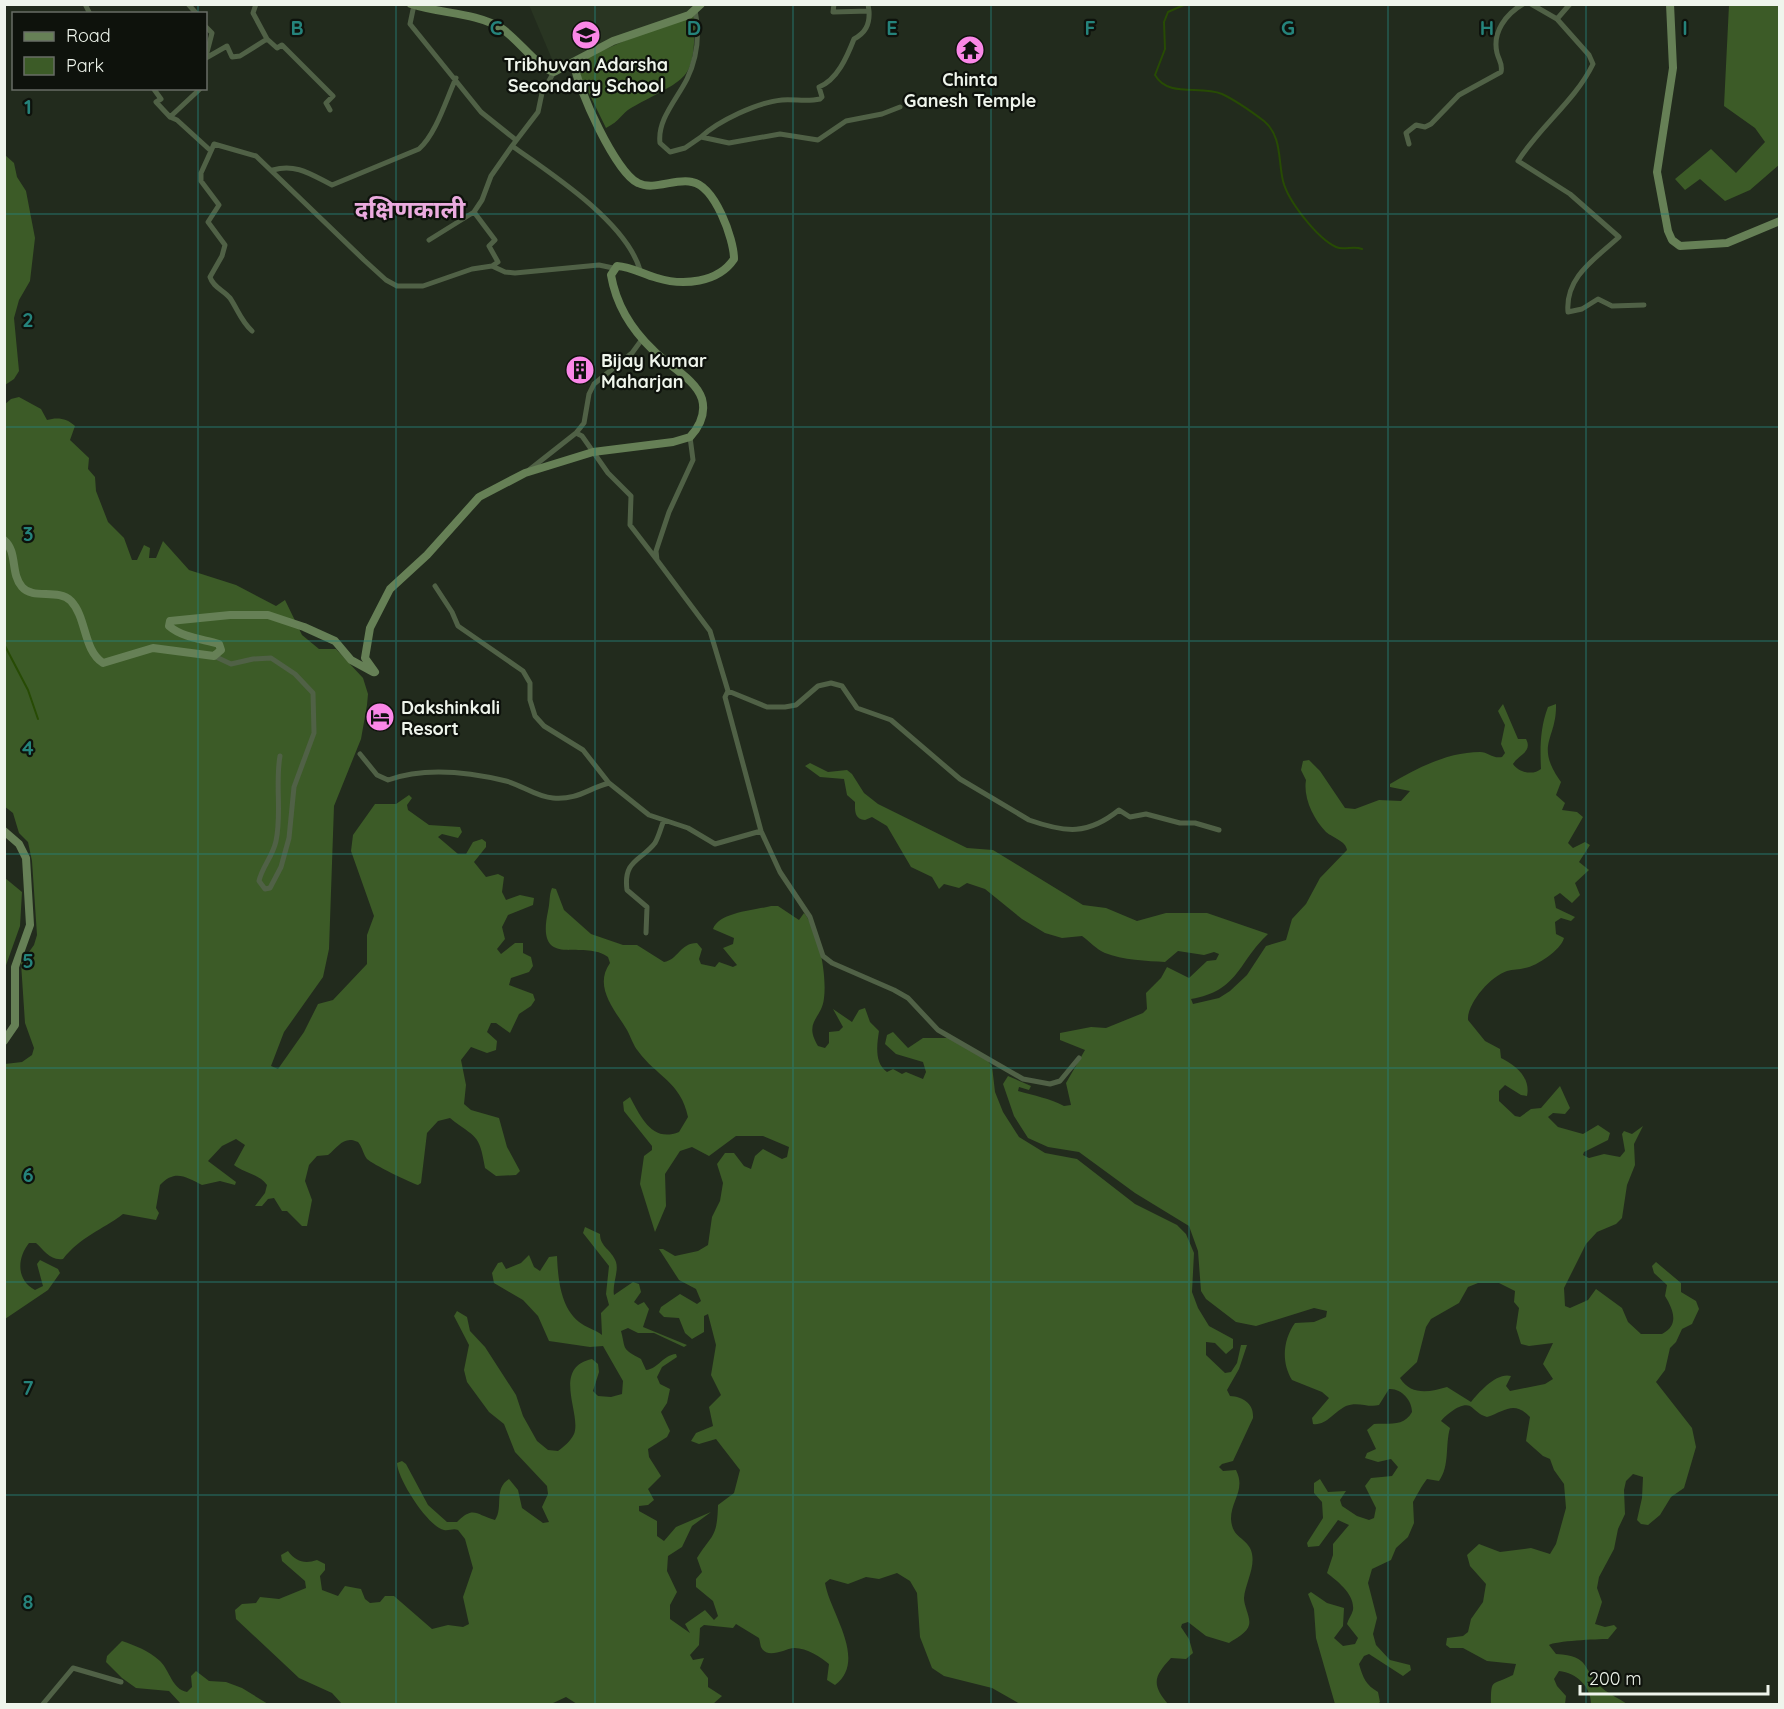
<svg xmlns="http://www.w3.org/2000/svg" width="1784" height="1709" viewBox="0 0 1784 1709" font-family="Quicksand,'Noto Sans Devanagari',sans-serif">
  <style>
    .built { fill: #293522 }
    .green { fill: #3c5b27; fill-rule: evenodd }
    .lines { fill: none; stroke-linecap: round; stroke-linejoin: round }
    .stream { stroke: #274b04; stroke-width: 2 }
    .street { stroke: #506146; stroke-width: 5 }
    .secondary { stroke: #668056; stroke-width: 8 }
    .grid { fill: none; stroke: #25837b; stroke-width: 1.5; stroke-opacity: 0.55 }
    .labels { text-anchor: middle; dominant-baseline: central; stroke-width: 4.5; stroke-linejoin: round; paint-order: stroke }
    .poi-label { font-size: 18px; font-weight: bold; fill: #eff5ec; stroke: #0e120c }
    .district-label { font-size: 24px; font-weight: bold; fill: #ebabdf; stroke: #0e120c }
    .grid-label { font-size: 20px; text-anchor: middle; font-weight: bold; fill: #25837b; stroke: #0e120c; stroke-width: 4.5; stroke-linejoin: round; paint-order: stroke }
  </style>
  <rect width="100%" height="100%" fill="#222b1d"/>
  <path class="built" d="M529,5H701L695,10L557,71Z"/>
  <path class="green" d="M1729,5H1779L1780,164L1750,190L1725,201L1700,179L1685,190L1675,179L1711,149L1736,173L1765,142L1755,128L1724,106Z
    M695,10C694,83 693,74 631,108C622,113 620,121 606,128L574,63Z
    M5,155L14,163L17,177L26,191L35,238L30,281L19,300L14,318L19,371L14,379L5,385Z
    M19,397L41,409L47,420C57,417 67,418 75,426L70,440L89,458L88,469L95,477L96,491L108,522L124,538L132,560H137L144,545L150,548L149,558H156L163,541L189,570L236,585L276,606L285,600L302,635L319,649H336L363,678L368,694L367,705L361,739L334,806L329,949L323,977L284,1032L271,1066L278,1069L304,1032L318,1004L333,1000L367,964V935L374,916L351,851L353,835L375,804H396L409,795L412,798L407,805L408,810L429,825L460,827L462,832L458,838L442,834L438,837L458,854H466L473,842L482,839L486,842V847L474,862L486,877L498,874L504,877L502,892L506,900L520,895L534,898L533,905L508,915L502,927L505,939L497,949L501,954L515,943H523V953L531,957L533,966L529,972L511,978L509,985L533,994L535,1000L531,1006L519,1014L510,1033L496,1023H491L487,1032L497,1041L496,1050L487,1053L471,1047L461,1060L466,1085L464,1104L471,1110L499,1118L507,1147L520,1171L516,1175L496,1176L485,1168C479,1132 476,1139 450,1118L438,1121L427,1133L421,1183L418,1185C411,1183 372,1164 367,1159C363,1154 363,1148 358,1142C344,1135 338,1147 328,1155L317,1156L309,1165L305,1181L312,1200L307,1226H302L287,1211H282L274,1198L268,1199L262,1206H255L265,1193L267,1185C259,1174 244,1173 234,1165L245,1145L236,1139L222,1146L208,1161L236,1182L235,1185L220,1181L202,1185C186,1177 175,1169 160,1185L156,1208L159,1213L156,1220L123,1214C102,1230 80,1237 63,1259C50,1261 44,1250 36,1243H29C17,1258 16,1280 35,1290L43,1286L37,1264L40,1260L58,1269L60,1273L48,1290L5,1319V1064L22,1062L32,1055L34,1048L25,1023L21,963L34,945L37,935L32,861L28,842L19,833L13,813L4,806V405L11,399Z
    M1503,704L1518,739H1526C1533,752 1518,755 1513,764C1518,772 1533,776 1541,769C1540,748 1540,728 1548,707L1556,704C1557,740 1534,744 1561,782L1556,795L1565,803L1562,810L1577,812L1583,817L1568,843L1573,848L1585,842L1590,845L1579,862L1589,870L1575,883L1580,895L1572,903L1560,893L1554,897L1556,908L1575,917L1571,921L1561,918L1555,922L1556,934L1564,938C1561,950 1537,966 1525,968C1519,970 1513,969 1507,971C1491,976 1467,1003 1468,1020L1485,1041L1500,1049L1501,1058C1515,1065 1531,1077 1527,1096L1521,1095L1505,1085L1499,1091V1101L1515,1116L1520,1117L1531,1109L1541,1108L1560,1086L1570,1108L1565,1114L1553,1113L1548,1117L1558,1127L1583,1134L1598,1125L1610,1133L1608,1140L1584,1152L1583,1155L1589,1158L1604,1154L1620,1157L1625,1151L1622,1134L1624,1131L1632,1134L1643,1126L1634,1144L1635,1165L1627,1185L1622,1218L1616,1224L1597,1232L1586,1244L1564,1288L1565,1306L1570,1308L1588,1300L1596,1289L1622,1308L1628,1322L1641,1334H1662C1680,1325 1673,1309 1665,1296L1667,1285L1654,1273L1652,1266L1656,1262L1681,1283V1292L1696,1301L1699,1309L1692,1324L1682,1329L1676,1342L1670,1348L1665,1370L1656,1382L1692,1428L1696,1447L1684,1488L1671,1497L1660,1515L1648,1525L1641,1524L1637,1520L1642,1498L1643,1477L1633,1474L1626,1481L1624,1490L1625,1514L1618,1529L1614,1549L1599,1577L1597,1588L1602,1602L1595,1624L1605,1627L1614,1625L1617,1628L1608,1639C1597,1639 1555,1641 1549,1645L1556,1654C1592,1656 1581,1669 1602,1688C1610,1695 1619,1698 1627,1704H1591C1591,1687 1577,1673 1559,1671L1554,1679L1557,1686L1566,1696L1565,1704H1491C1491,1677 1492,1686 1513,1675L1516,1664L1487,1661L1463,1648H1450L1446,1645L1447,1638L1463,1636L1468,1632L1471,1619L1483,1602L1486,1584L1470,1566L1467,1555L1479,1544L1500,1552L1531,1548L1550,1554L1556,1544L1566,1508L1564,1484L1554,1470L1550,1459L1543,1456L1526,1441L1530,1417C1514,1400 1505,1411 1487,1417C1479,1415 1476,1410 1470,1406C1461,1402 1446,1415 1441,1421L1450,1428C1445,1445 1450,1466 1439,1481L1427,1479C1422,1485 1417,1495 1413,1502L1414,1523L1408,1537L1396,1548L1391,1560L1372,1569L1368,1583L1377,1618L1373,1634L1376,1645L1390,1660L1410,1665L1411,1670L1403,1676L1369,1654L1364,1656L1359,1664C1363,1678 1366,1685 1378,1692L1380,1702L1378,1704H1335L1316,1638L1314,1609L1308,1594L1311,1592L1327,1603L1344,1608L1343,1626L1334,1638L1343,1646L1355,1644L1358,1638L1347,1624C1348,1619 1352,1615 1353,1610C1355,1594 1337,1581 1327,1573L1333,1555V1544L1349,1525L1338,1520L1319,1546L1308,1547L1307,1543L1323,1518L1322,1502L1314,1493V1483L1320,1479L1328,1492L1346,1491L1340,1500L1342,1506L1357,1516L1369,1520L1374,1518L1376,1508L1365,1486L1371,1478L1392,1476L1398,1467L1391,1459L1378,1462L1365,1458L1367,1453L1376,1449L1367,1430L1374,1424C1388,1423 1404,1427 1412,1412C1412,1400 1401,1388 1389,1389L1379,1405C1368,1408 1358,1401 1346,1406C1335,1411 1326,1426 1313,1424L1312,1418L1329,1398L1322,1392L1292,1380C1281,1362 1283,1340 1295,1323L1314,1322L1326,1317L1327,1311L1314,1308L1256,1326L1236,1322L1206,1299L1201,1291L1198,1251L1189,1226L1135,1193L1079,1152L1048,1147L1028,1138L1014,1116L1003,1084L1008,1076L1031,1086L1029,1090L1019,1087L1018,1091C1035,1096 1049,1098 1064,1106L1071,1105L1066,1083L1085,1050L1060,1040V1033L1091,1027L1106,1028L1143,1013L1147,1009L1146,993L1161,978L1167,967L1189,978L1207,961L1216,960L1219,954L1214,952L1204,955L1178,951L1165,962C1148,961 1122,960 1105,953C1097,950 1089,941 1082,936L1062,938L1045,933L1022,919L985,889L967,883L959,888L944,884L939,889L932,877L911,867L887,826L872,817L865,820C854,819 855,811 855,802L847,795L844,779L820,777L805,766L810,763L828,772L847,770L852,774L864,793L878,804L967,848L993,850L1083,905L1106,908L1137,921L1166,913H1207L1268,934C1238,962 1239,991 1191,999L1193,1004L1219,998L1230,991L1247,975L1266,946L1286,940L1292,919L1306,904L1320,878L1347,850C1346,841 1333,838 1326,832C1313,819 1303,797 1306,780L1301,770L1303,761L1309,760L1320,771L1345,808L1355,809L1379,800L1401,801L1410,791L1390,787V784C1417,768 1448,752 1480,752C1488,752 1493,759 1502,757L1505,753L1501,744L1505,725L1498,711ZM1478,1283H1499L1515,1291L1514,1302L1519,1308L1516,1328L1521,1344L1529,1346L1553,1343L1543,1364L1553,1379L1545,1384L1510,1391L1506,1386L1511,1376C1497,1372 1479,1392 1471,1402L1447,1387C1430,1392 1411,1396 1400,1378L1417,1362L1426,1327L1431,1319L1459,1303L1468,1287Z
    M5,878L22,892L20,926L5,968Z
    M552,888L556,889L564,910L591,934L623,945H637L664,962C678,960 680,943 697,943L702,949L699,959L701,964L715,967L719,962L733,967L737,965L723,948L733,944L734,938L713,929C719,912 756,910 771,906H778L799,920L804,913C819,931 827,975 824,998C822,1019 803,1021 818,1046L825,1048L829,1043V1032L839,1031L843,1027L833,1009L852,1022L859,1010L865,1008L870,1022L879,1031C877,1044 874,1063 887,1072L893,1069L902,1074L906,1072L923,1079L926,1072L923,1062L896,1054L885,1044L887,1035L893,1032L908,1048L923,1038H948L987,1060L992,1066L995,1092L1003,1112L1019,1137L1045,1153L1077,1159L1135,1204L1177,1225L1186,1234L1194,1253L1192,1292L1198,1308L1209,1326L1233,1339V1348L1226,1354L1215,1343L1206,1342V1355L1225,1373L1231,1372L1237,1363L1241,1345H1247L1239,1369L1227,1390L1230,1396C1244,1397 1254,1404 1253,1418L1233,1461L1222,1464L1219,1467L1223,1471L1236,1470C1246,1490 1231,1500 1231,1519C1232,1537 1244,1537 1250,1548C1258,1564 1245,1583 1244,1598C1244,1607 1251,1617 1249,1625C1248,1632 1235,1639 1229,1643L1206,1636L1188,1622L1182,1624L1181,1627L1189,1639L1193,1653L1186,1659L1171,1658C1153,1677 1152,1685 1168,1704H1020L992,1688L944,1676L932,1668L920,1637L917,1593L910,1581L897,1573L879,1579L866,1577L848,1584L830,1579L825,1583C830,1613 868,1660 835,1685L827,1680L829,1664C821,1657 805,1647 793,1648C785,1649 767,1660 761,1647C760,1644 760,1641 759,1638L736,1624L733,1628L704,1625L700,1628L699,1645L690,1655L693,1660L704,1658L700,1668L708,1678V1687L722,1696L713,1704H577L566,1697L551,1704H342L332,1693L299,1678L236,1619L235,1610L242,1604L256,1603L260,1597L279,1599L306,1588L305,1581L282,1561L281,1555L288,1551C296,1562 305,1564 317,1560L325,1564V1570L320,1576L322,1590L338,1596L345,1586L361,1589L365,1599L370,1603L380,1602L385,1596H394L432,1629L448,1625L463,1627L469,1624L463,1597L473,1568L465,1539L458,1530C453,1528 449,1531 444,1530C428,1527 397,1478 397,1463L402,1461L406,1464L428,1505L447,1522H457C474,1505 476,1515 495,1520C504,1507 493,1489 509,1479L518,1490L522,1508L543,1523L549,1522L542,1507L548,1494L547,1486L515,1452L504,1424L489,1412L467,1382L464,1370L469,1345L454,1316L457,1311L467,1317L470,1331L485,1347L516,1395L523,1416L537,1441L548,1450L558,1451C563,1447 571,1441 574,1434C582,1414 551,1368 592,1359L598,1364L599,1372L593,1391L598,1396L611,1397L622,1394L623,1381L603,1346L590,1347L549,1341L538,1316L523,1300L494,1283L492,1273L498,1263L502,1262L506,1269L521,1263L529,1255L534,1267L540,1271L549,1257L557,1256C558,1277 560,1310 582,1324C588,1328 596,1330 602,1335L601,1313L609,1305L606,1294L609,1266L583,1233L585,1227L600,1234C600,1247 612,1250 616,1262C619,1272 612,1284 614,1295L633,1282L639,1284L641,1292L634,1302L638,1305L644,1302L649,1309L643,1327L687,1345L684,1347L654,1333H638L628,1328L621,1331C626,1350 621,1348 641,1359L646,1370C658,1369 663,1355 676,1354L677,1357L662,1367L657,1377L660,1384L670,1389L667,1403L661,1412L670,1431L667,1437L648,1449L649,1457L661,1476L648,1489L654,1500L648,1505L639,1506V1511L657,1521V1536L664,1541L676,1527L711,1512L692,1526L682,1547L668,1556L667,1571L677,1592L670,1605V1619L690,1633L685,1624L705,1610L714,1620L718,1616L713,1601L696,1587V1579L702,1572L697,1558C713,1533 717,1538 718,1505L734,1493L740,1470L716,1439L699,1444L691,1441L696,1433L713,1426L709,1407L721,1395L711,1375L716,1345L708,1314L704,1316V1332L692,1339L685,1333L679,1318L664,1317L659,1312L661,1307L680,1294L697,1304L701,1301L696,1289L679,1280L659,1249H663L675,1256L698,1251L708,1245L712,1217L720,1201L723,1183L717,1164L725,1153H734L744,1166L751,1169L755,1156L763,1149L782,1159L787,1157L789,1147L763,1136H736L709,1156L692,1147L680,1151L665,1174L666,1206L655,1232L640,1184L644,1156L652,1150V1146L624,1111L623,1102L630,1097C641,1117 652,1143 679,1132L688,1117C681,1082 656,1076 638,1051C633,1045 631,1037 627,1030C615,1010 593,987 610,963L608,957C582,938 535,972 548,911C550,903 549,895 552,888Z
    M122,1641C136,1646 148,1650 160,1661C170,1671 172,1689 187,1692L192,1687L191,1676L196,1671L209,1681L226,1682L242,1688L268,1704H181L169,1691L136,1688L122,1678L106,1662L107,1656Z"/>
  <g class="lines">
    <path class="stream" d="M1186,4L1168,12L1164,22L1165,49L1155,75C1168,98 1200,85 1222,94C1235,100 1252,112 1264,121C1282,136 1278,160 1283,181C1288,201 1317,238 1336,247C1344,251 1353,245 1362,249
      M4,644L28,690L38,719"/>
    <path class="street" d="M85,4L90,14
      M188,4L197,14
      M834,4L833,12L869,11L868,4
      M1531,4L1557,19L1570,4
      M414,5L410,24L481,112L516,140
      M695,10C700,34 698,56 687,79C677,99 657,120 660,143L670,152L685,148L701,137L729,143L780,134L818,140L846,121L882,114L900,107
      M1557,19L1589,55L1593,64C1575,101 1540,126 1518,161L1570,194L1619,237C1595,259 1565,277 1568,312L1582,309L1598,299L1612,306L1644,305
      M206,27L212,33L206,56
      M267,39L277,48L282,45L333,96L326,103L330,110
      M206,58L227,46L232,57L240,56L267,39L253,13L256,4
      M554,72L542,93L538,112L512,146C552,174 626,222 640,270
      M153,88L161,99L156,102L170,117L177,120L211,151L214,144L256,156L364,260L386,280L397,286H423L472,269L492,266L505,272L515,273L599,265L613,268
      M170,117L201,88
      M701,137C718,121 758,102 782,100C795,99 807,102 820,99L822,97L819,87C837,80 847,57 854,39C865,33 870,25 869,11
      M1409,144L1406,133L1416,125L1425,127L1431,124L1459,95L1501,72C1503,64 1499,61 1497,53C1492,32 1506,14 1523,4
      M211,151L201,173V181L219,205L208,222L225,245L222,256L210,277C213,287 223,290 230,298C238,310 241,321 252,331
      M273,170C296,163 312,175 332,185L419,149C436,134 446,100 456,78
      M429,240L474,212
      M492,266L498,262L489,246L495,240L474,212L482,200L491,176L512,146
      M576,433L582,436L608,473L631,496L630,525L657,560
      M690,437L693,460L669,512L656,551L657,560L710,631L728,691L725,697L761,831L780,872L810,917L823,956L832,963L894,990L908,998L938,1030L1023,1079L1050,1084L1060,1081L1079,1058
      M529,470L576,433L584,423L589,394L594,384L632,353L643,338
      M435,586L452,612L458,626L523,671L530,683V700L535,716L544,726L583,750L609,783
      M214,656L231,664L253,659L271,658L295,674L313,693L314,733L294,787L289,838L281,867L270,888L265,889L259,881C262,867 273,856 276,841C282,813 275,784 280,756
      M728,691L767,707H785L796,705L818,686L831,683L842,686L857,708L891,720L960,779L1029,820C1066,833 1088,835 1119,810L1130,817L1146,814L1180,823H1195L1219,830
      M360,754L377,775L388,780C424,767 469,772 506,781C522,785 536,797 553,798C578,800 587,789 609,783L649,815L688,828L715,844L761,831
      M646,933L647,907L627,890C623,860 641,861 655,843C659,836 661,827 664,820
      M43,1704L73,1668L121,1682"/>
    <path class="secondary" d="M411,4C441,14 474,12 501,28C517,38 539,69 554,72L613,41L689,15L701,4
      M1670,4L1673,68L1657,172L1668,231L1672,240L1680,246L1727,243L1780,221
      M4,540C18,552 10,573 22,587C33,600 58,588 71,601C87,618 83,650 103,663L153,648L214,656L221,650L219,644C203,639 183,638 169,626L170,621L230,615H268L304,627L335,641L351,660L373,672
      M375,672L365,658L370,628L390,589L427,555L479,497L525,473L593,452L673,442L690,437C700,426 706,414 702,399C696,379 667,365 653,350C632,330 616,304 611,275L617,266C632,267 642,274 657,278C683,286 718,283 734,259C734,239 715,186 692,182C675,178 654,191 638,183C616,173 577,88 574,63
      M4,831L19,844L26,858L30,925L15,967V1025L4,1041"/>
  </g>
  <path class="grid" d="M198,4V14M396,4V1704M595,4V1704M793,4V1704M991,4V1704M1189,4V1704M1388,4V1704M1586,4V1704M198,88V1704M4,214H1780M4,427H1780M4,641H1780M4,854H1780M4,1068H1780M4,1282H1780M4,1495H1780"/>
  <defs>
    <g id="school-disc" transform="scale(1.5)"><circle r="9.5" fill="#fa87e7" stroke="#0e120c"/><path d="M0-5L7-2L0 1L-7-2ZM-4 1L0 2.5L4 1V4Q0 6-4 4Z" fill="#111"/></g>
    <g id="temple-disc" transform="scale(1.5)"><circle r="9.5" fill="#fa87e7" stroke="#0e120c"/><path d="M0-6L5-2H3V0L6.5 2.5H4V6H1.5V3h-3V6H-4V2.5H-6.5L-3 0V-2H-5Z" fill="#111"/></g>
    <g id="building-disc" transform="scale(1.5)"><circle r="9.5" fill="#fa87e7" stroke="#0e120c"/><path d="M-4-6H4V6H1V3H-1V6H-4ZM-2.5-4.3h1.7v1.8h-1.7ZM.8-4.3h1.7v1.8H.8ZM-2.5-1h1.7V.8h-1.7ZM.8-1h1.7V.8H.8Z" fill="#111"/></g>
    <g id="hotel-disc" transform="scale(1.5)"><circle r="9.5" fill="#fa87e7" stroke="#0e120c"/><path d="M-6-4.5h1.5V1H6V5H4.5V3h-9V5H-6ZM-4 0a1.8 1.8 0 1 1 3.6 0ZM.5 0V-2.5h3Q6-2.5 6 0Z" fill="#111"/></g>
  </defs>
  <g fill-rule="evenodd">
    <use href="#school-disc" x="586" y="35"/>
    <use href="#temple-disc" x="970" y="50"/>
    <use href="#building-disc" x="580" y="370"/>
    <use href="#hotel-disc" x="380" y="717"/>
  </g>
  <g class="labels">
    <g class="poi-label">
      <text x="586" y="64">Tribhuvan Adarsha<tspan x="586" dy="21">Secondary School</tspan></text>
      <text x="970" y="79">Chinta<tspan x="970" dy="21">Ganesh Temple</tspan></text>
      <text x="601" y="360" text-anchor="start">Bijay Kumar<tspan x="601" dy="21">Maharjan</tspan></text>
      <text x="401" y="707" text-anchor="start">Dakshinkali<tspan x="401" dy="21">Resort</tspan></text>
    </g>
    <g class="district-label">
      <text x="410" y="209">दक्षि‍णकाली</text>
    </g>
  </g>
  <g class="grid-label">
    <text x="297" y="35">B</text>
    <text x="496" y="35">C</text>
    <text x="694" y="35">D</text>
    <text x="892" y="35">E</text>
    <text x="1090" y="35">F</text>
    <text x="1288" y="35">G</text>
    <text x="1487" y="35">H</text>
    <text x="1685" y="35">I</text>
    <text x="28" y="114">1</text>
    <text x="28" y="327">2</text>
    <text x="28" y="541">3</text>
    <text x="28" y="755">4</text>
    <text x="28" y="968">5</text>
    <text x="28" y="1182">6</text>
    <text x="28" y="1395">7</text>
    <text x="28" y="1609">8</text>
  </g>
  <rect width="1784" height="1709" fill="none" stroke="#eff5ec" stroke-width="12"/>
  <rect x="12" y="12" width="195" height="78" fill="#0e120c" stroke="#686d66" stroke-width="1.5"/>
  <rect x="24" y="32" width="30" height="9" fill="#668056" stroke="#686d66" stroke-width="1.5"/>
  <text x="66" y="42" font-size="18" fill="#eff5ec">Road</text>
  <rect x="24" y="57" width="30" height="18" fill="#3c5b27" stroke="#686d66" stroke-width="1.5"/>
  <text x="66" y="72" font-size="18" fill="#eff5ec">Park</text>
  <path d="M1580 1685v9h188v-9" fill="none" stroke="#eff5ec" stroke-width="3"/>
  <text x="1589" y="1685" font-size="18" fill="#eff5ec" stroke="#0e120c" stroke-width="4.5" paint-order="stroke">200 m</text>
</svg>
